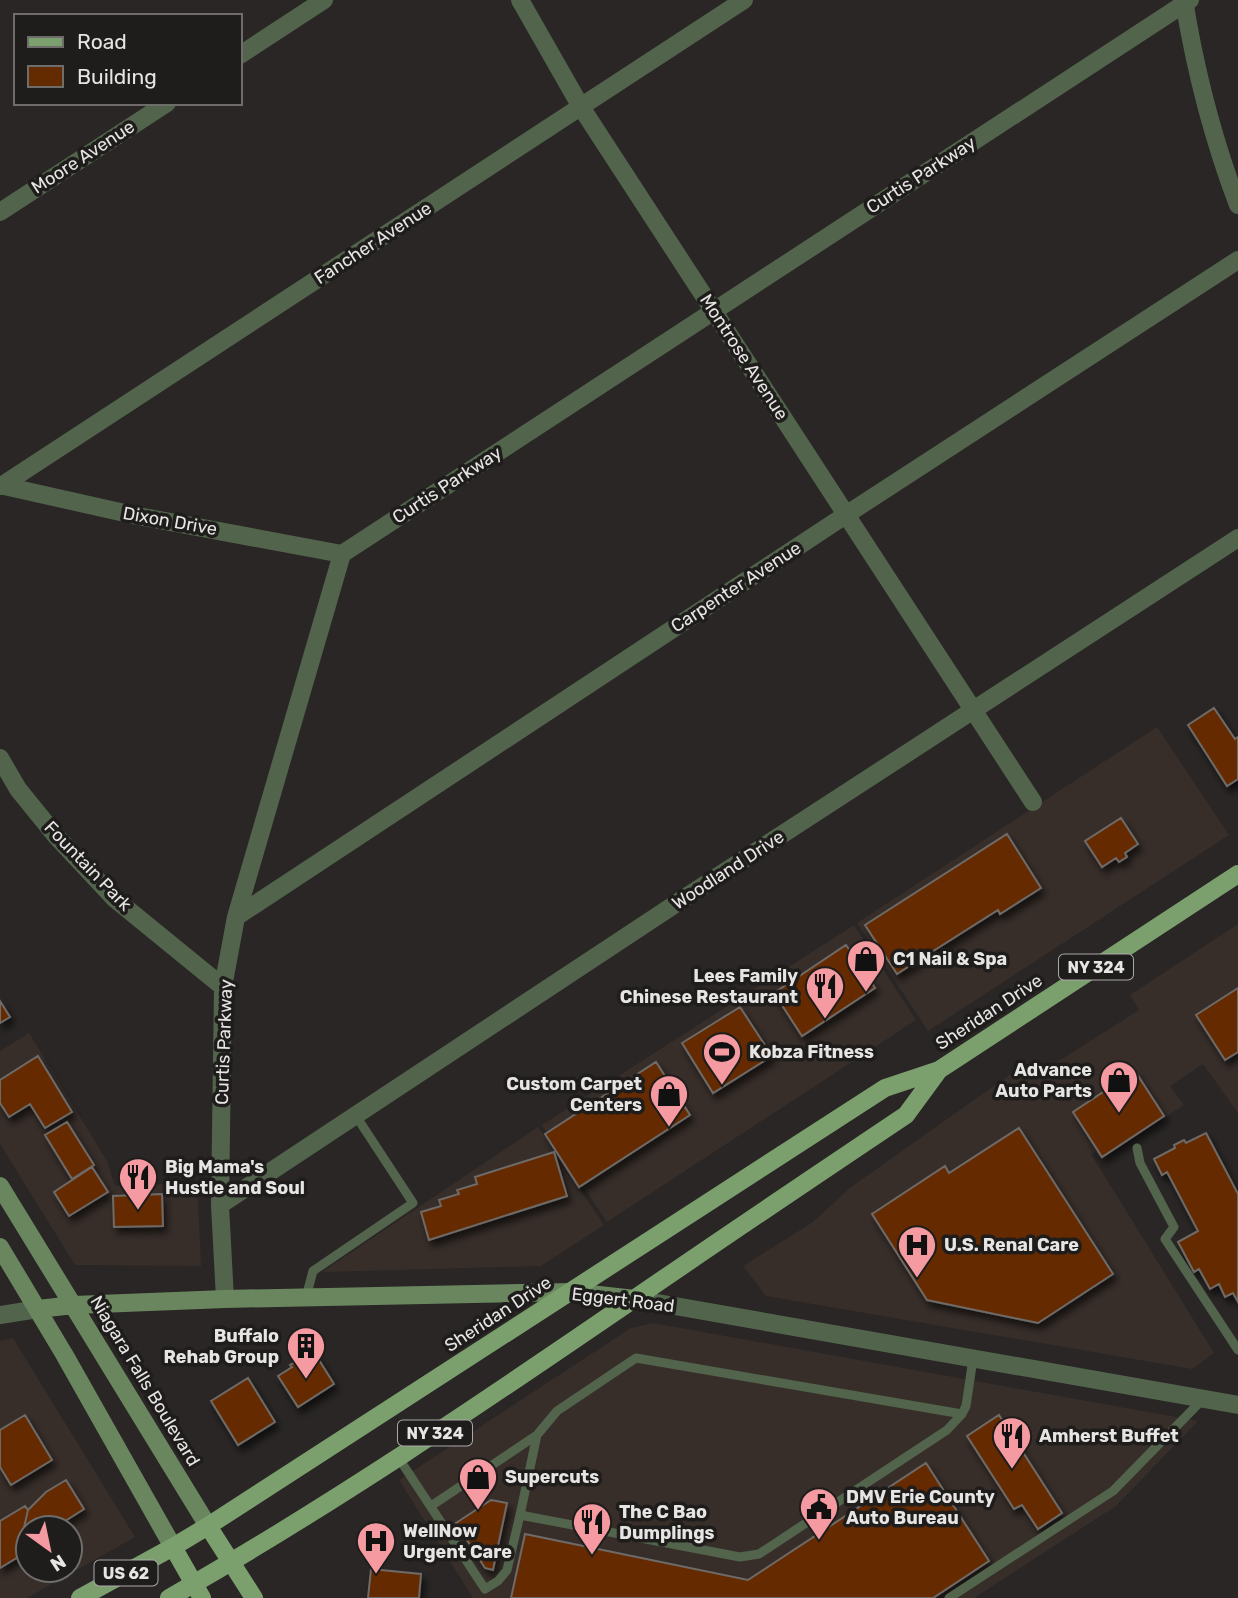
<svg xmlns="http://www.w3.org/2000/svg" width="1238" height="1598" viewBox="0 0 1238 1598" font-family="Rubik,sans-serif">
  <style>
    .built { fill: #372e2a; fill-rule: evenodd }
    .building { fill: #652b00; stroke: #6d6a68; stroke-width: 2; filter: url(#shadow) }
    .lines { fill: none; stroke-linecap: round; stroke-linejoin: round }
    .service { stroke: #52644c; stroke-width: 9 }
    .minor { stroke: #52644c; stroke-width: 18 }
    .tertiary { stroke: #52644c; stroke-width: 18 }
    .secondary { stroke: #69865f; stroke-width: 18 }
    .primary { stroke: #7ba06e; stroke-width: 18 }
    .labels { text-anchor: middle; dominant-baseline: central; stroke-width: 7; stroke-linejoin: round; paint-order: stroke }
    .shield { fill: #1f1d1c; stroke: #aba9a8; stroke-width: 2 }
    .shield-label { font-size: 16px; font-weight: bold; fill: #e7e5e4 }
    .street-label { font-size: 18px; fill: #e7e5e4; stroke: #1f1d1c }
    .poi-label { font-size: 18px; font-weight: bold; fill: #e7e5e4; stroke: #1f1d1c; text-anchor: start }
  </style>
  <defs>
    <filter id="shadow"><feDropShadow dx="3.5" dy="6" stdDeviation="3.5" flood-color="#0009"/></filter>
  </defs>
  <rect width="100%" height="100%" fill="#292625"/>
  <path class="built" d="M1157,727L1229,835L928,1031L857,923Z
    M1238,924V1113L1203,1064L1170,1086L1184,1105L1101,1159L1095,1152L1091,1154L1214,1353L1192,1369L766,1296L743,1266L813,1222L851,1187L1028,1062L1037,1075L1139,1010L1130,995Z
    M854,925L916,1020L607,1222L542,1125Z
    M29,1033L107,1161L115,1186L197,1183L201,1266L75,1265L0,1144V1051Z
    M538,1127L604,1225L541,1266L322,1272Z
    M653,1323L1198,1421L1116,1506L974,1598H473L399,1480L631,1328Z
    M13,1338L135,1537L27,1598H0V1341ZM28,1528H70V1570H28Z"/>
  <path class="building" d="M1214,708L1235,739L1238,737V779L1227,786L1188,725Z
    M1121,818L1138,844L1125,853L1127,857L1119,862L1116,858L1102,867L1085,841Z
    M1007,834L1041,888L1000,914L998,910L897,974L865,925Z
    M846,945L875,988L802,1036L774,993Z
    M1238,988V1052L1225,1060L1196,1015Z
    M0,1001L10,1017L0,1023Z
    M740,1007L772,1056L713,1093L682,1043Z
    M38,1056L72,1112L45,1128L30,1104L9,1117L0,1103V1080Z
    M656,1062L690,1115L579,1187L545,1134Z
    M1135,1071L1164,1116L1102,1157L1073,1112Z
    M67,1122L94,1165L72,1179L45,1135Z
    M1019,1128L1113,1274L1038,1323L927,1300L872,1214L945,1166L949,1173Z
    M1206,1133L1238,1194V1302L1233,1293L1225,1297L1219,1284L1210,1289L1199,1269L1194,1272L1178,1242L1198,1231L1167,1172L1162,1175L1154,1159L1175,1148L1174,1145L1184,1140L1186,1143Z
    M554,1152L567,1196L429,1240L421,1212L441,1206L439,1200L459,1194L457,1190L477,1184L475,1177Z
    M92,1167L108,1192L69,1216L54,1192Z
    M162,1194L163,1226L114,1227L113,1196Z
    M314,1352L334,1384L298,1407L278,1376L292,1367L290,1365Z
    M248,1378L275,1422L238,1445L211,1401Z
    M25,1415L52,1460L11,1485L0,1467V1430Z
    M999,1415L1062,1513L1038,1529L1022,1505L1014,1509L967,1436Z
    M926,1463L989,1561L933,1598H511L525,1534L748,1580Z
    M66,1480L84,1509L62,1523L61,1528H28V1533L23,1532L28,1510L46,1492Z
    M491,1500L507,1503L493,1570L485,1568L456,1523Z
    M25,1506L28,1510L23,1532L28,1533V1551L0,1568V1521Z
    M371,1569L421,1574L419,1598H368Z"/>
  <g class="lines">
    <path class="service" d="M1137,1148L1140,1163L1174,1227L1165,1239L1238,1350
      M306,1297L313,1271L413,1203L356,1116
      M398,1457L485,1589L498,1581L507,1570L520,1515L740,1557L759,1554L947,1430L962,1414L966,1406L973,1359
      M431,1506L537,1435L557,1411L636,1358L962,1414
      M520,1515L537,1435
      M949,1598L1113,1491L1203,1399"/>
    <path class="minor" d="M520,0L581,107L1033,802
      M1184,0C1195,69 1213,139 1238,205
      M240,55L324,0
      M0,212L167,103
      M0,485L138,516L342,554
      M1,486L744,0
      M0,758L18,789L56,836L115,899L223,987
      M236,917L835,522L1238,260
      M220,1205L686,897L1238,538
      M225,1299L220,1205L223,987L236,917L342,554L1190,0"/>
    <path class="tertiary" d="M635,1299L1238,1405
      M0,1315L38,1309"/>
    <path class="secondary" d="M0,1186L208,1526
      M0,1247L64,1354L173,1547
      M38,1309L74,1305L225,1299L572,1292L635,1299"/>
    <path class="primary" d="M208,1526L254,1598
      M173,1547L202,1598
      M80,1598L173,1547L208,1526L885,1088L939,1070L1238,874
      M169,1598C329,1507 482,1403 634,1299C724,1237 815,1176 906,1115L939,1070"/>
  </g>
  <defs>
    <g id="shop-pin" transform="scale(2.0125)"><path d="M0 17L-7.5 6A9.5 9.5 0 1 1 7.5 6Z" fill="#f49aa0" stroke="#1f1d1c"/><path d="M-5-2.5h2.3a2.7 3.5 0 0 1 5.4 0H5L5.5 6h-11ZM-1.5-2.5h3a1.5 2.3 0 0 0-3 0Z" fill="#111"/></g>
    <g id="restaurant-pin" transform="scale(2.0125)"><path d="M0 17L-7.5 6A9.5 9.5 0 1 1 7.5 6Z" fill="#f49aa0" stroke="#1f1d1c"/><path d="M-5-6h1v4h1v-4h1v4h1v-4h1v5L-1.5 .5V6h-2V.5L-5-1ZM5-6V6H3V1.5H1.5Q1.5-4 5-6Z" fill="#111"/></g>
    <g id="stadium-pin" transform="scale(2.0125)"><path d="M0 17L-7.5 6A9.5 9.5 0 1 1 7.5 6Z" fill="#f49aa0" stroke="#1f1d1c"/><path d="M0-5a6.5 5 0 1 0 0 10a6.5 5 0 1 0 0-10ZM-3.5-1.8h7v3.6h-7Z" fill="#111"/></g>
    <g id="hospital-pin" transform="scale(2.0125)"><path d="M0 17L-7.5 6A9.5 9.5 0 1 1 7.5 6Z" fill="#f49aa0" stroke="#1f1d1c"/><path d="M-5-5h3v3.5h4V-5h3V5h-3V1.5h-4V5h-3Z" fill="#111"/></g>
    <g id="building-pin" transform="scale(2.0125)"><path d="M0 17L-7.5 6A9.5 9.5 0 1 1 7.5 6Z" fill="#f49aa0" stroke="#1f1d1c"/><path d="M-4-6H4V6H1V3H-1V6H-4ZM-2.5-4.3h1.7v1.8h-1.7ZM.8-4.3h1.7v1.8H.8ZM-2.5-1h1.7V.8h-1.7ZM.8-1h1.7V.8H.8Z" fill="#111"/></g>
    <g id="civic-pin" transform="scale(2.0125)"><path d="M0 17L-7.5 6A9.5 9.5 0 1 1 7.5 6Z" fill="#f49aa0" stroke="#1f1d1c"/><path d="M-.6-6.5H3V-4.5H.6V-3L4-1V1h2V6H-6V1h2V-1L-.6-3ZM-1.2 2.5V6h2.4V2.5Z" fill="#111"/></g>
  </defs>
  <g fill-rule="evenodd">
    <use href="#shop-pin" x="866" y="959"/>
    <use href="#restaurant-pin" x="825" y="986"/>
    <use href="#stadium-pin" x="722" y="1052"/>
    <use href="#shop-pin" x="1119" y="1080"/>
    <use href="#shop-pin" x="669" y="1094"/>
    <use href="#restaurant-pin" x="138" y="1177"/>
    <use href="#hospital-pin" x="917" y="1245"/>
    <use href="#building-pin" x="306" y="1346"/>
    <use href="#restaurant-pin" x="1012" y="1436"/>
    <use href="#shop-pin" x="478" y="1477"/>
    <use href="#civic-pin" x="819" y="1507"/>
    <use href="#restaurant-pin" x="592" y="1522"/>
    <use href="#hospital-pin" x="376" y="1541"/>
  </g>
  <g class="labels">
    <g class="shield">
      <rect x="1059" y="954.5" width="74" height="25" rx="5"/>
      <rect x="398" y="1420.5" width="74" height="25" rx="5"/>
      <rect x="94.5" y="1560.5" width="63" height="25" rx="5"/>
    </g>
    <g class="shield-label">
      <text x="1096" y="967">NY 324</text>
      <text x="435" y="1433">NY 324</text>
      <text x="126" y="1573">US 62</text>
    </g>
    <g class="street-label">
      <text transform="translate(83 157) rotate(-33)">Moore Avenue</text>
      <text transform="translate(921 175) rotate(-33)">Curtis Parkway</text>
      <text transform="translate(373 243) rotate(-33)">Fancher Avenue</text>
      <text transform="translate(744 357) rotate(57)">Montrose Avenue</text>
      <text transform="translate(447 485) rotate(-33)">Curtis Parkway</text>
      <text transform="translate(170 521) rotate(10)">Dixon Drive</text>
      <text transform="translate(736 587) rotate(-33)">Carpenter Avenue</text>
      <text transform="translate(88 866) rotate(46)">Fountain Park</text>
      <text transform="translate(728 870) rotate(-33)">Woodland Drive</text>
      <text transform="translate(989 1012) rotate(-33)">Sheridan Drive</text>
      <text transform="translate(224 1042) rotate(-88)">Curtis Parkway</text>
      <text transform="translate(623 1300) rotate(7)">Eggert Road</text>
      <text transform="translate(498 1314) rotate(-33)">Sheridan Drive</text>
      <text transform="translate(145 1381) rotate(59)">Niagara Falls Boulevard</text>
    </g>
    <g class="poi-label">
      <text x="893" y="959">C1 Nail &amp; Spa</text>
      <text x="798" y="976" text-anchor="end">Lees Family<tspan x="798" dy="21">Chinese Restaurant</tspan></text>
      <text x="749" y="1052">Kobza Fitness</text>
      <text x="1092" y="1070" text-anchor="end">Advance<tspan x="1092" dy="21">Auto Parts</tspan></text>
      <text x="642" y="1084" text-anchor="end">Custom Carpet<tspan x="642" dy="21">Centers</tspan></text>
      <text x="165" y="1167">Big Mama's<tspan x="165" dy="21">Hustle and Soul</tspan></text>
      <text x="944" y="1245">U.S. Renal Care</text>
      <text x="279" y="1336" text-anchor="end">Buffalo<tspan x="279" dy="21">Rehab Group</tspan></text>
      <text x="1039" y="1436">Amherst Buffet</text>
      <text x="505" y="1477">Supercuts</text>
      <text x="846" y="1497">DMV Erie County<tspan x="846" dy="21">Auto Bureau</tspan></text>
      <text x="619" y="1512">The C Bao<tspan x="619" dy="21">Dumplings</tspan></text>
      <text x="403" y="1531">WellNow<tspan x="403" dy="21">Urgent Care</tspan></text>
    </g>
  </g>
  <rect x="14" y="14" width="228" height="91" fill="#1f1d1c" stroke="#6f6d6c" stroke-width="2"/>
  <rect x="28" y="37" width="35" height="10" fill="#7ba06e" stroke="#6f6d6c" stroke-width="2"/>
  <text x="77" y="49" font-size="21" fill="#e7e5e4">Road</text>
  <rect x="28" y="66" width="35" height="21" fill="#652b00" stroke="#6f6d6c" stroke-width="2"/>
  <text x="77" y="84" font-size="21" fill="#e7e5e4">Building</text>
  <g transform="translate(49 1549) rotate(147)"><circle r="33" fill="#1f1d1c" stroke="#6f6d6c" stroke-width="2"/>
  <path d="M0-5L12 26L0 18L-12 26Z" fill="#f49aa0"/>
  <text y="-10" font-size="19" font-weight="bold" text-anchor="middle" fill="#e7e5e4">N</text>
  </g>
</svg>
